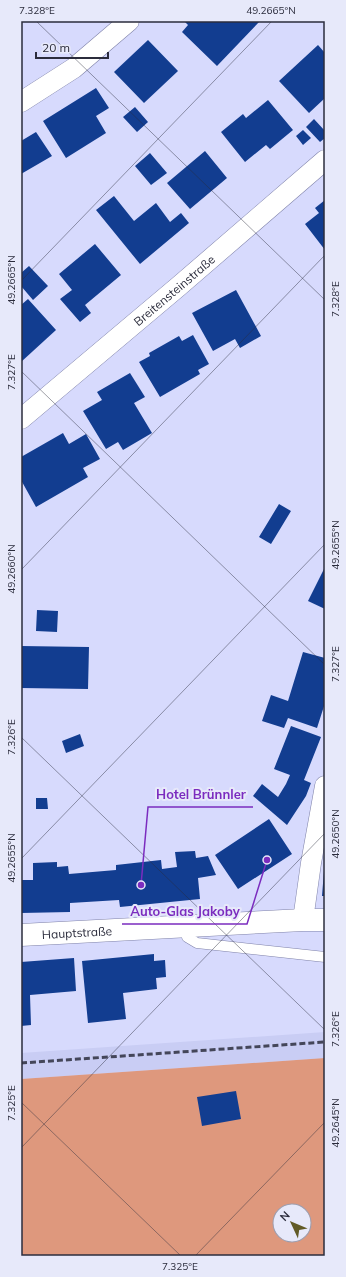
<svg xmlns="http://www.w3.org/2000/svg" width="346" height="1277" viewBox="0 0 346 1277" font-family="Mulish,sans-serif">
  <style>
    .built { fill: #c9cdf4 }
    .green { fill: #de987d; fill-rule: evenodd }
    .building { fill: #123d90 }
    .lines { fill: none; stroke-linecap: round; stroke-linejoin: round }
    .lane-casing { stroke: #7f82a9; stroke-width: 11 }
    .street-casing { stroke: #7f82a9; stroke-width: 21 }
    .secondary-casing { stroke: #7f82a9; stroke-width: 23 }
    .lane { stroke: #fff; stroke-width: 10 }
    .street { stroke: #fff; stroke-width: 20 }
    .secondary { stroke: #fff; stroke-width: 22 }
    .rail { stroke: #444659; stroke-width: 3; stroke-dasharray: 6 3; stroke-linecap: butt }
    .ticks { fill: none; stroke: #2b2c3c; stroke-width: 1; stroke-opacity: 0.45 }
    .labels { text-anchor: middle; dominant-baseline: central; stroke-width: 4; stroke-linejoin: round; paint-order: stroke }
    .street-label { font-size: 12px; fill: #2b2c3c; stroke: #e7e9fa }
    .leader { fill: none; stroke: #7b2cbf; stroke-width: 1.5 }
    .callout-dot { fill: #7b2cbf; stroke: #e7e9fa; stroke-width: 1.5 }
    .callout-label { font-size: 13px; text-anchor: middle; font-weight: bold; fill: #7b2cbf; stroke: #e7e9fa; stroke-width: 4; stroke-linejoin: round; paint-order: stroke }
    .neatline { fill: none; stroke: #2b2c3c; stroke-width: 1.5 }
    .ticks-label { font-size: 10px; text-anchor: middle; fill: #2b2c3c }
  </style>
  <rect width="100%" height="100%" fill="#d7dafd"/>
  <path class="built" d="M325,1032V1058L21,1079V1053Z"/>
  <path class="green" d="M325,1058V1256H21V1079ZM280,1211H304V1235H280Z"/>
  <path class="building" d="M184,21H260L217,66L182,32L188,25Z
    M148,40L178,71L144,103L114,72Z
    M318,45L325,53V98L309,113L279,81Z
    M96,88L109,108L96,116L106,133L66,158L43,121Z
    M268,100L293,130L270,149L266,145L245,162L221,132L243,114L246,118Z
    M135,107L148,122L137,132L123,117Z
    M314,119L325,131V138L320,142L306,127Z
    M303,130L311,138L303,145L296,136Z
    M36,132L52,156L21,174V141Z
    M205,151L227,178L190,209L167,183Z
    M150,153L167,173L151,185L135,166Z
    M114,196L134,221L156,203L170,222L181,213L189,223L140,264L96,210Z
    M325,200V250L305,224L319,213L315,208Z
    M95,244L121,275L85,305L91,313L80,322L60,299L72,290L59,274Z
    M29,266L48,286L33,300L21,286V273Z
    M236,290L261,336L240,348L235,339L213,351L192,313Z
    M28,299L56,330L21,362V305Z
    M193,335L209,364L198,370L200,374L160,397L139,362L150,356L149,353L179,336L182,341Z
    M130,373L145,397L134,403L152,433L123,450L118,442L106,449L83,411L102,400L97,392Z
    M63,433L69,444L86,434L100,459L83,468L88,477L36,507L21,480V457Z
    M279,504L291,511L271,544L259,537Z
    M325,567V609L308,601Z
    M37,610L58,611L57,632L36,631Z
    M21,646L89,647L88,689L21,688Z
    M303,652L325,658V703L317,728L288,718L284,728L262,721L271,695L288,701Z
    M291,726L321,737L304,780L311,783L306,796L287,825L253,796L262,784L278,797L286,784L290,775L274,769Z
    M80,734L84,746L66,753L62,741Z
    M36,798H47L48,809H36Z
    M269,819L292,854L238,889L215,855Z
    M195,851L196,858L208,856L216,875L198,878L200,899L120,907L119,900L70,903V912L21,913V880H33V863L57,862V867L68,866L69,874L116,870V865L161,860L162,869L177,867L175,852Z
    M324,871H325V896H322Z
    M154,954V961L165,960L166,977L156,978L157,989L123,993L126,1019L88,1023L82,961Z
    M74,958L76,991L30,995L31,1025L21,1026V962Z
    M236,1091L241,1119L202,1126L197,1097Z"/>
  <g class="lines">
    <g class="lane-casing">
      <path id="lane" d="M185,926L187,937L197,943L325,957"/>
    </g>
    <g class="street-casing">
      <g id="street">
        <path d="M21,102L74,68L129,21"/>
        <path id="s1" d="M21,419L179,286L325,160"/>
        <path d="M303,920L311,863L325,786"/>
      </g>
    </g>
    <g class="secondary-casing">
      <g id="secondary">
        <path id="s2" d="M21,935L303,920H325"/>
      </g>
    </g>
    <use href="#lane" class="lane"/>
    <use href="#street" class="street"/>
    <use href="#secondary" class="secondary"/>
    <path class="rail" d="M21,1063L325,1042"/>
  </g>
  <path class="ticks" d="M36,21L325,300M21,281L272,21M21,371L325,665M21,570L325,255M21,737L325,1030M21,859L325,544M21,1102L181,1256M21,1148L325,833M195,1256L325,1122"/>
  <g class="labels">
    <g class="street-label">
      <text stroke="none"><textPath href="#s1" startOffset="200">Breitensteinstraße</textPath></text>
      <text stroke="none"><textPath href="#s2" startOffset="56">Hauptstraße</textPath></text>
    </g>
  </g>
  <path class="leader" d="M141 885L148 807H253M267 860L247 924H122"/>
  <g class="callout-dot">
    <circle cx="141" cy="885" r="4"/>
    <circle cx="267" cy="860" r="4"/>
  </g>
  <g class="callout-label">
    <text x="201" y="799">Hotel Brünnler</text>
    <text x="185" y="916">Auto-Glas Jakoby</text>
  </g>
  <rect width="346" height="1277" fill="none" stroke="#e7e9fa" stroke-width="44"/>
  <g transform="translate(292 1223) rotate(314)"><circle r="19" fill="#e7e9fa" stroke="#9c9dae"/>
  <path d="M0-3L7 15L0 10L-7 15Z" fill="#625b27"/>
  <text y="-6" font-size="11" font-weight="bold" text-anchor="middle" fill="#2b2c3c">N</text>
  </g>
  <path d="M36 52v6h72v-6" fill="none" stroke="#2b2c3c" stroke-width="2"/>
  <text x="42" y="52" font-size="12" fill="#2b2c3c" stroke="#e7e9fa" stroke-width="3" paint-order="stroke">20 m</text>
  <rect x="22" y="22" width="302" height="1233" class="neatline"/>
  <g class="ticks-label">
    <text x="37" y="14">7.328°E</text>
    <text x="271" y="14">49.2665°N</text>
    <text transform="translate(11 280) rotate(-90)" y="4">49.2665°N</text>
    <text transform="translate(335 299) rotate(-90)" y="4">7.328°E</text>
    <text transform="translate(11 372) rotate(-90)" y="4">7.327°E</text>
    <text transform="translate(335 545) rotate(-90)" y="4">49.2655°N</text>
    <text transform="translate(11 569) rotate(-90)" y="4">49.2660°N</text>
    <text transform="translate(335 664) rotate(-90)" y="4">7.327°E</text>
    <text transform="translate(11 737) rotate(-90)" y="4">7.326°E</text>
    <text transform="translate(335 834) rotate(-90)" y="4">49.2650°N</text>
    <text transform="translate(11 858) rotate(-90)" y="4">49.2655°N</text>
    <text transform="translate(335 1029) rotate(-90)" y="4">7.326°E</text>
    <text transform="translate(11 1103) rotate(-90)" y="4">7.325°E</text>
    <text transform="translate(335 1123) rotate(-90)" y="4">49.2645°N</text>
    <text x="180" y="1270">7.325°E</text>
  </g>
</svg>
